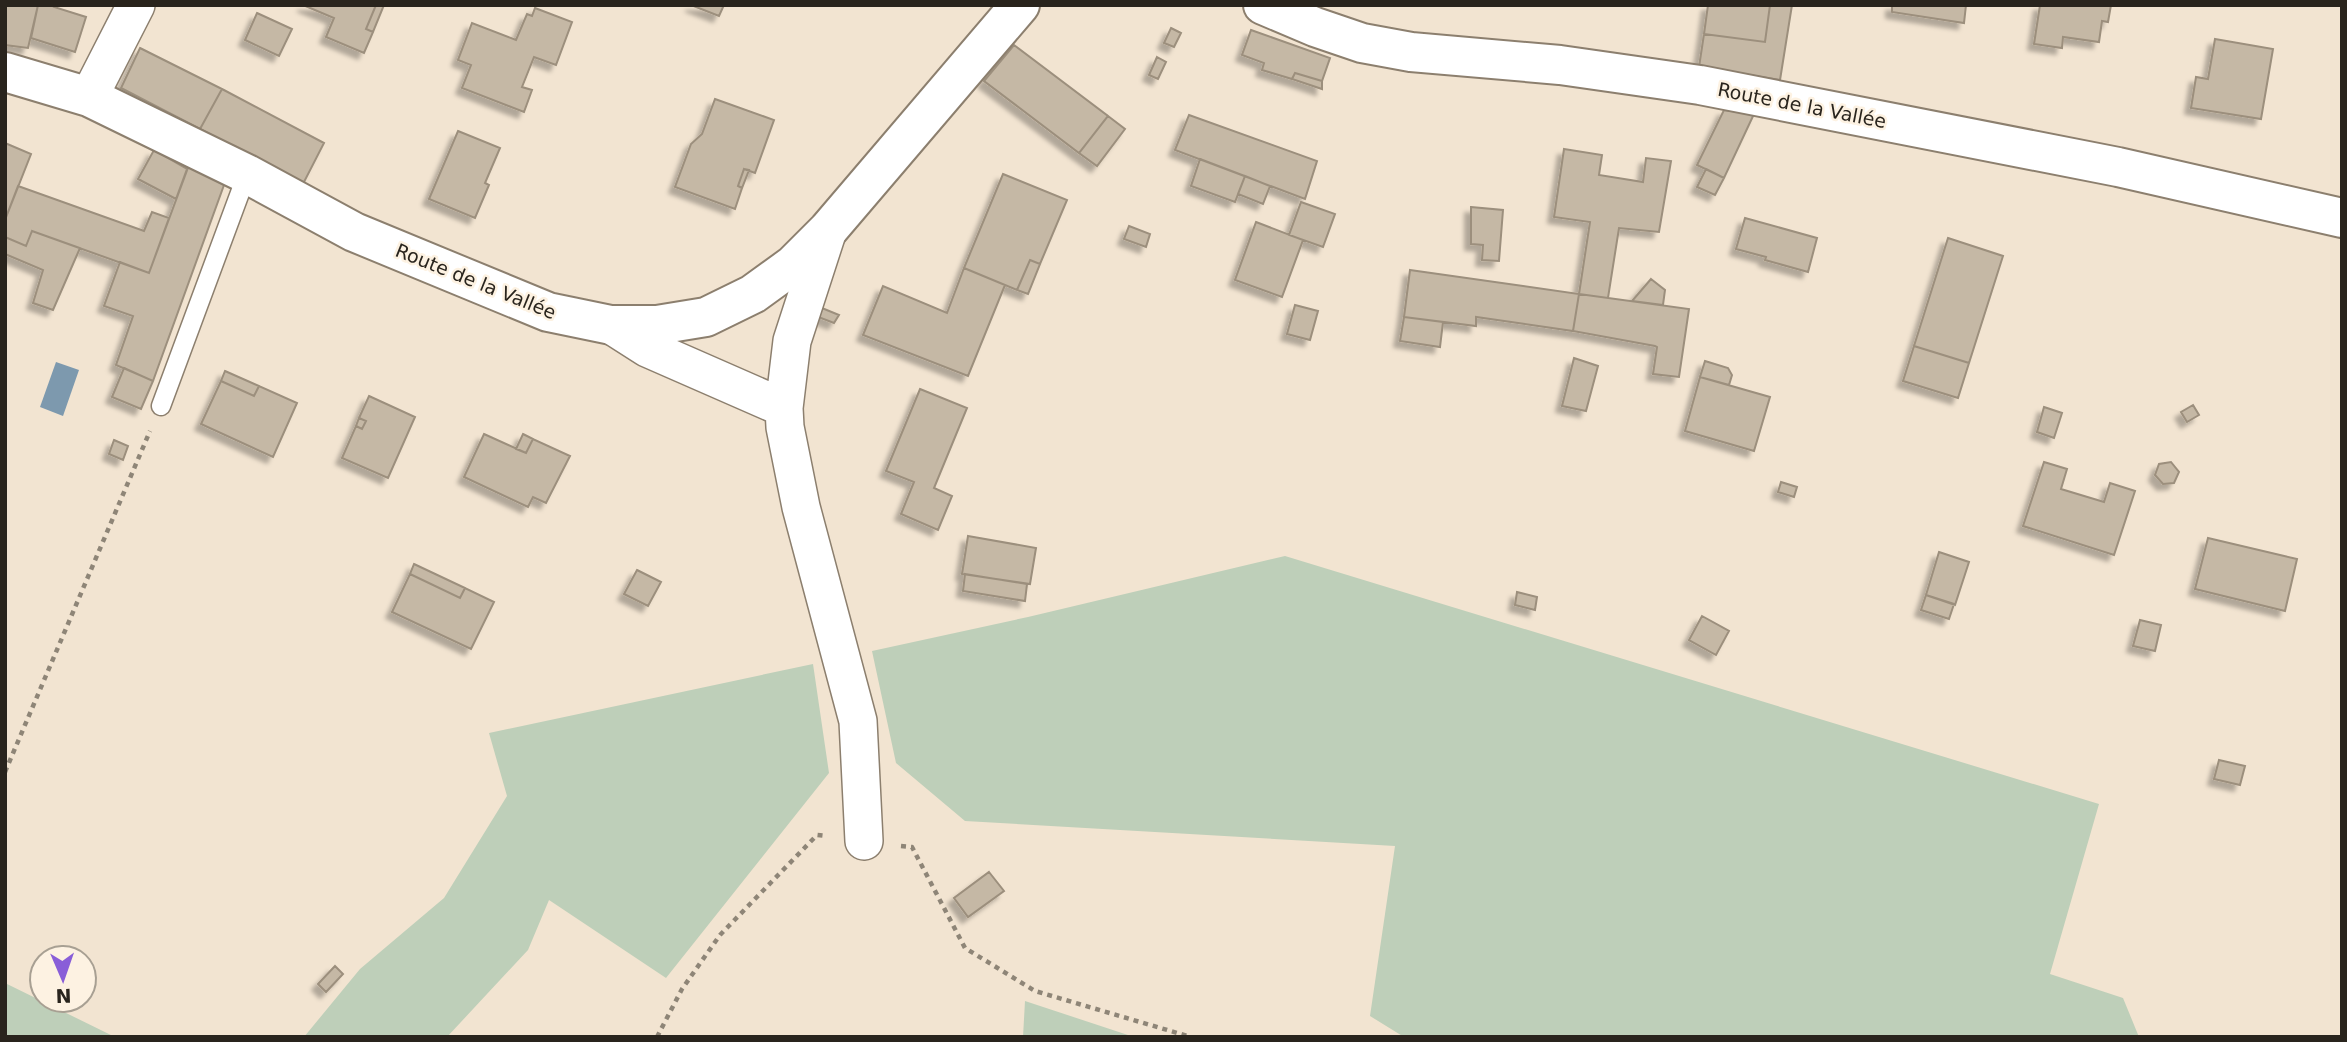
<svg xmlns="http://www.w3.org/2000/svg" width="2347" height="1042" viewBox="0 0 2347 1042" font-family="'DejaVu Sans',sans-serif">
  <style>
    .green { fill: #becfb9 }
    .water { fill: #7d99ae }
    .building { fill: #c5b8a5; stroke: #9c8f7d; stroke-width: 2; filter: url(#shadow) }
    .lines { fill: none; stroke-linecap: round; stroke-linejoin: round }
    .service-casing { stroke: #8c7f6e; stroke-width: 21 }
    .minor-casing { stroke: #8c7f6e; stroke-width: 40 }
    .tertiary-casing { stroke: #8c7f6e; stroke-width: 42 }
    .path { stroke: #8e8577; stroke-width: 4.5; stroke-dasharray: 5 5; stroke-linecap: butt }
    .service { stroke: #fff; stroke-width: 18 }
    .minor { stroke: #fff; stroke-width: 37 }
    .tertiary { stroke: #fff; stroke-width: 38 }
    .labels { text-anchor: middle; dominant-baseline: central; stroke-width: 5; stroke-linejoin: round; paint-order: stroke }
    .street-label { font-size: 19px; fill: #29241d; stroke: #fdf2e2 }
  </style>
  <defs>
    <filter id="shadow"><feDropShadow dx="-6" dy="6" stdDeviation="2" flood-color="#0004"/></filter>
  </defs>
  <rect width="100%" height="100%" fill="#f2e4d1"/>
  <path class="green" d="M1285,556L2099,804L2050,974L2123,998L2139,1037H1404L1370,1016L1395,846L965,821L896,763L872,651L1028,617Z
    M813,664L829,773L666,978L549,900L528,950L447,1037H304L360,969L444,898L507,796L489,733Z
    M5,983L115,1037H5Z
    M1025,1001L1134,1037H1023Z"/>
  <path class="water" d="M56,362L79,370L63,416L40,407Z"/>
  <path class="building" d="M5,5H38L28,48L5,45Z
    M38,5H55L54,7L86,17L75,52L31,38Z
    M303,5H376L366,29L373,32L364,53L326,37L334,18Z
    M376,5H384L373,32L366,29Z
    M691,5H724L719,16Z
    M1708,5H1770L1765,42L1704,34Z
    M1770,5H1792L1780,80L1699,67L1704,34L1765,42Z
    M1892,5H1966L1964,23L1892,12Z
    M2040,5H2111L2108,22L2102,21L2099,42L2063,37L2062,48L2034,44Z
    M535,8L572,22L556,65L534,57L522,87L532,90L524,112L462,88L471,65L458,60L472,23L516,40L527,14L532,16Z
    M257,13L292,29L279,56L245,40Z
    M1171,28L1181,33L1174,47L1164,43Z
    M1251,30L1330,58L1322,81L1295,73L1292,79L1262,70L1264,63L1242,55Z
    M2215,39L2273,49L2261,119L2191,108L2196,77L2208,79Z
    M1014,45L1108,116L1079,153L984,81Z
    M140,48L222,89L200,129L121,88Z
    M1157,57L1166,62L1158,79L1149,75Z
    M1295,73L1322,81V89L1292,79Z
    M222,89L324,143L303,184L200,129Z
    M715,99L774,120L755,173L744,169L738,186L742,188L735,209L675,187L691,144L702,134Z
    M1724,110L1754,114L1724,178L1697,165Z
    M1189,115L1317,161L1305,199L1175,150Z
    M1108,116L1125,129L1097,166L1079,153Z
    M458,131L500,148L485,183L489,185L475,218L429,199Z
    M5,143L31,154L5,220Z
    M1564,149L1602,155L1599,175L1643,182L1646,158L1671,161L1659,232L1619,228L1608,298L1579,294L1590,222L1554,217Z
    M154,150L187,169L176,199L138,179Z
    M1200,159L1245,176L1235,202L1191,186Z
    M189,165L224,185L153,381L116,365L133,316L104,306L120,262L149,273Z
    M744,169L749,170L742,188L738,186Z
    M1706,169L1724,178L1715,195L1697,187Z
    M1003,174L1067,200L1040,264L1030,260L1017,290L964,268Z
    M1245,176L1270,186L1263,204L1238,194Z
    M18,186L144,231L152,212L169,218L149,273L32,231L26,246L5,237V220Z
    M1301,202L1335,214L1323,247L1289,235Z
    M1471,207L1503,210L1499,261L1482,260L1483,245L1471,244Z
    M1745,218L1817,238L1808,272L1765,260L1766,257L1736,249Z
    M1256,222L1303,240L1282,297L1235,280Z
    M1129,226L1150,234L1146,247L1124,239Z
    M32,231L80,248L53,310L33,303L43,270L5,254V237L26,246Z
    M1948,238L2003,256L1969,363L1914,346Z
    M1030,260L1040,264L1028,294L1017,290Z
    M964,268L1005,285L968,376L863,335L883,286L947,313Z
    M1410,270L1579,294L1573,331L1476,317V326L1404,317Z
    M1651,279L1665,290L1663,305L1632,301Z
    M1579,294L1689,309L1679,377L1653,374L1657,347L1655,346L1573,331Z
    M1295,305L1318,311L1310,340L1287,334Z
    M817,306L839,315L834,323L813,315Z
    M1404,317L1443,322L1440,347L1400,341Z
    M1914,346L1969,363L1958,398L1903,381Z
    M1574,358L1598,366L1586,411L1562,406Z
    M1705,361L1728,368L1732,375L1729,385L1700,377Z
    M124,368L153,381L141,409L112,397Z
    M225,371L259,386L254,396L221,381Z
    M1700,377L1770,397L1754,451L1685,431Z
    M221,381L254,396L259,386L297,403L273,457L201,424Z
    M920,389L967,408L934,488L952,496L938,530L901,514L914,482L886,471Z
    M369,396L415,417L388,478L342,458L356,426L362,429L366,421L359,418Z
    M2193,405L2199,415L2187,422L2181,412Z
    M2044,407L2062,413L2054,438L2037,432Z
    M359,418L366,421L362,429L356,426Z
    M484,434L526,453L533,439L570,456L546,503L533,497L528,507L464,477Z
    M523,434L533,439L526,453L516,449Z
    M114,440L128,446L123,460L109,454Z
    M2044,462L2067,469L2061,489L2104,502L2110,483L2135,491L2114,555L2023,526Z
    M2171,462L2179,472L2174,483L2163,484L2155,475L2159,464Z
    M1781,482L1797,487L1794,497L1778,492Z
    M968,536L1036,548L1030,584L962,574Z
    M2208,538L2297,559L2285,611L2195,589Z
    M1939,552L1969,562L1955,605L1926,595Z
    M414,564L465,588L460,598L410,574Z
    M637,570L661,582L648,606L624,594Z
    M410,574L460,598L465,588L494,602L471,649L392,612Z
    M965,574L1027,584L1025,601L963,591Z
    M1517,592L1537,597L1535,610L1515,605Z
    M1926,595L1954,604L1949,619L1921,610Z
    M1702,616L1729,631L1716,655L1689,640Z
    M2140,620L2161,625L2155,651L2133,646Z
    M2219,760L2245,766L2240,785L2214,779Z
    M989,872L1004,891L968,917L954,898Z
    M335,966L343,974L326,992L318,984Z"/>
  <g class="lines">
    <g class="service-casing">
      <path id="service" d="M161,406L247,174"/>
    </g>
    <g class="minor-casing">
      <path id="minor" d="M89,97L136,5
        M828,230L792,341L784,408L785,427L801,507L858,721L864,841
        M611,325L647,348L784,408"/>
    </g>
    <g class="tertiary-casing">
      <path id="tertiary" d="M1263,5L1315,27L1362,43L1411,52L1560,65L1700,85L2118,167L2342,218
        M5,72L89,97L247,174L354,232L548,312L611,325H657L706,317L753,294L793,265L828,230L1020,5"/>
    </g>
    <path class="path" d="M5,772L150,431
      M901,846L912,847L965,948L1035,991L1191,1037
      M657,1037L682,989L720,935L817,835L826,836"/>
    <use href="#service" class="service"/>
    <use href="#minor" class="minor"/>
    <use href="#tertiary" class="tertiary"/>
  </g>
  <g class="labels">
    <g class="street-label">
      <text transform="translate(1802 105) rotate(11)">Route de la Vallée</text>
      <text transform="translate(476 281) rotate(22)">Route de la Vallée</text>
    </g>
  </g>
  <rect width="2347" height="1042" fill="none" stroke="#29241d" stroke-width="14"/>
  <g transform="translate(63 979) rotate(178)"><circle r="33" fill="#fdf2e2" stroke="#a8a093" stroke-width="2"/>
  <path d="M0-5L12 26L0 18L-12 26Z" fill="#895ed8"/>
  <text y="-10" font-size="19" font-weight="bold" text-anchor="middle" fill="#29241d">N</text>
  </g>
</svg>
